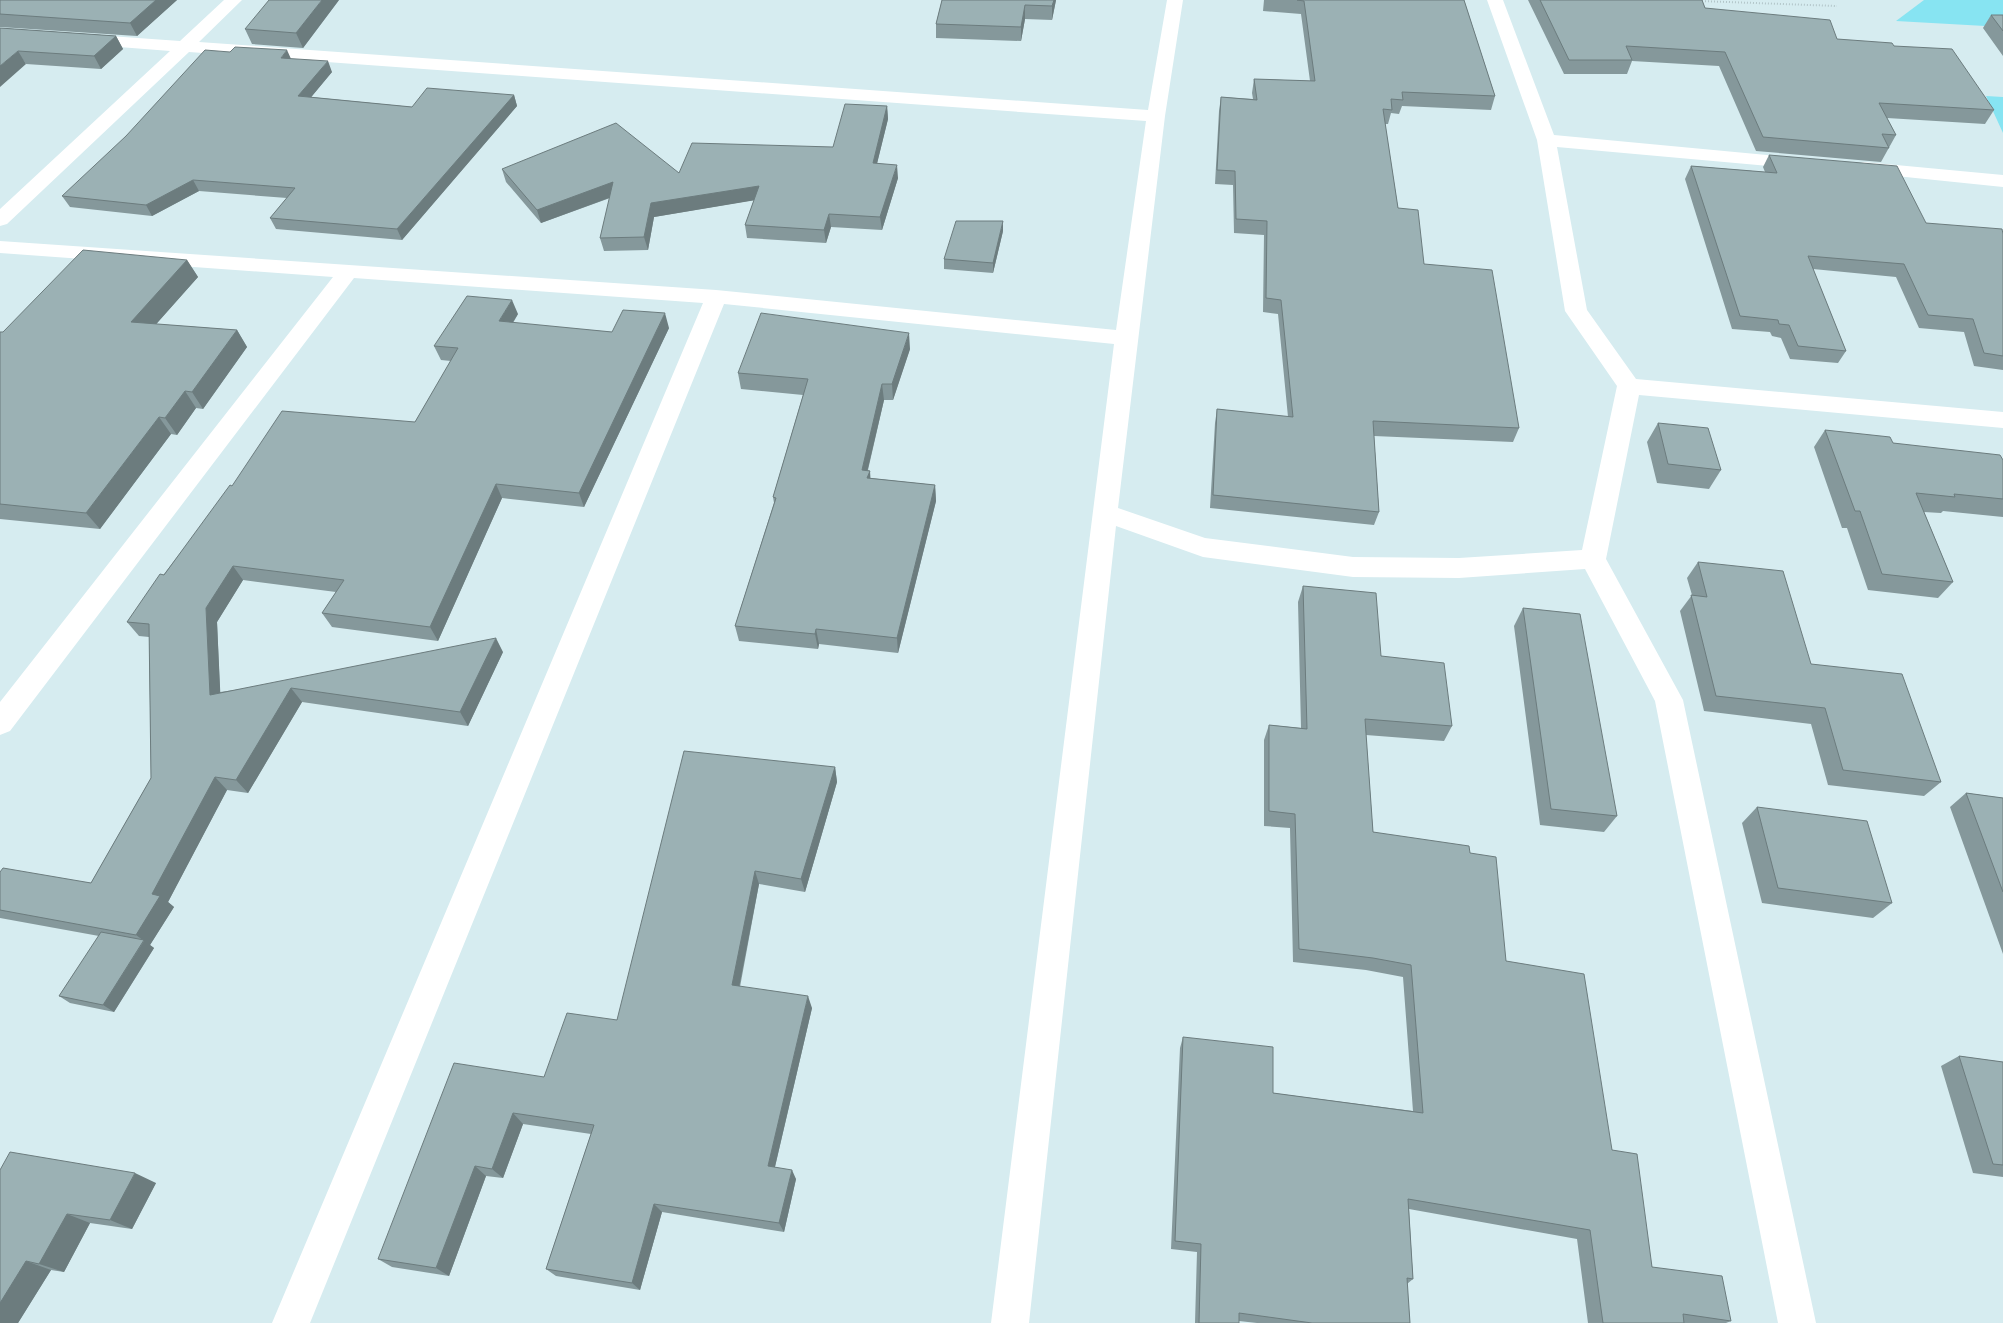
<svg xmlns="http://www.w3.org/2000/svg" width="2003" height="1323" viewBox="0 0 2003 1323" font-family="'Work Sans',sans-serif">
  <style>
    .green { fill: #87e4f2 }
    .lines { fill: none; stroke-linecap: round; stroke-linejoin: round }
    .path { stroke: #8e9ea1; stroke-width: 2; stroke-dasharray: 0.5 2.5; stroke-linecap: butt }
    .minor { fill: #fff; fill-rule: evenodd }
    .wall { fill: #85989b }
    .shaded-wall { fill: #6c7c7e }
    .building { fill: #9bb1b4; stroke: #6c7c7e }
  </style>
  <rect width="100%" height="100%" fill="#d6ecf0"/>
  <path class="green" d="M1924,0H2003V27L1896,21Z
    M1986,96L2003,97V133Z"/>
  <g class="lines">
    <path class="path" d="M1699,1L1837,6"/>
    <path class="minor" d="M224,0H242L199,42L1148,110L1167,0H1183L1165,116L1118,508L1205,538L1353,557L1459,558L1582,550L1617,386L1565,311L1537,140L1487,0H1503L1554,135L1810,159L1813,163L1810,167L1803,169L1557,147L1587,310L1636,379L2003,412V428L1639,395L1606,559L1683,700L1816,1323H1778L1655,701L1585,569L1459,578L1353,577L1203,557L1116,526L1029,1323H991L1114,344L724,304L310,1323H272L703,303L354,278L10,731L0,735V702L333,277L0,253V241L716,290L1116,330L1146,121L189,52L7,224L0,226V209L170,51L81,44L75,43L72,39L75,35L81,34L180,41Z
      M1864,162L2003,175V187L1857,172L1854,168L1857,164Z"/>
  </g>
  <path class="wall" d="M0,0H177L137,36L0,27Z
    M339,0L303,48L252,44L245,29Z
    M942,0H1056L1052,20L1025,19L1021,41L936,38V24Z
    M1264,0H1464L1495,96L1491,110L1402,106L1399,114L1391,113L1388,124H1385L1398,208L1424,264L1519,428L1513,442L1374,436L1379,512L1374,525L1210,508L1215,423L1217,409L1288,417L1278,314L1263,312L1264,235L1234,233L1233,185L1215,184L1219,111L1221,97L1253,99L1252,93L1254,79L1310,81L1301,14L1263,11Z
    M1528,0H1702L1705,8L1837,39L1894,46L1994,110L1985,124L1887,118L1896,135L1881,162L1756,151L1719,66L1632,61L1627,74H1564Z
    M1991,15H2003V56L1983,28Z
    M0,28L116,36L123,49L101,69L26,64Z
    M291,59L332,72L311,97L412,107L514,95L517,106L402,240L276,229L270,218L287,198L199,191L152,216L70,207L62,196Z
    M887,106L888,119L877,163L898,178L882,230L831,227L826,243L747,238L745,225L754,200L654,217L648,250L604,251L600,238L610,198L541,223L506,182L502,169L679,173L833,147Z
    M1769,155L1926,223L2003,234V370L1974,366L1964,332L1919,328L1896,277L1813,269L1846,351L1838,363L1790,359L1781,338L1772,336L1770,332L1732,329L1685,179L1691,166L1765,172L1763,167Z
    M1003,231L993,273L944,269V259Z
    M187,260L198,277L156,324L237,330L247,347L203,409L196,408L177,435L171,434L100,529L0,519V332H3Z
    M518,314L513,323L612,332L669,328L584,507L502,498L438,641L332,627L322,613L336,592L243,580L217,622L220,692L503,652L468,726L302,702L248,793L227,790L168,902L174,907L150,945L154,948L114,1012L70,1003L59,996L99,936L0,918V872L91,883L151,778L149,637L139,636L127,622L232,486L415,422L451,361L441,360L434,346Z
    M910,349L893,400H884L868,470L870,471V478L935,485L936,501L898,653L819,644L818,649L739,641L735,626L774,503L773,497L803,395L741,389L738,373Z
    M1658,423L1721,470L1709,489L1657,483L1647,442Z
    M1825,430L1893,443L2003,460V517L1943,511L1941,513L1924,512L1953,582L1938,598L1868,590L1847,528H1842L1814,447Z
    M1698,562L1811,664L1941,782L1924,796L1828,785L1811,724L1704,711L1680,611L1692,595L1687,578Z
    M1303,586L1381,656L1452,726L1444,741L1366,735L1373,832L1470,853L1506,961L1612,1150L1652,1267L1731,1321L1726,1323H1588L1577,1239L1409,1209L1413,1279L1407,1284L1410,1323H1257L1239,1321V1323H1195L1197,1252L1171,1249L1180,1048L1183,1037L1273,1093L1413,1111L1403,977L1366,970L1293,962L1290,828L1264,826V740L1269,725L1301,728L1298,602Z
    M1523,608L1617,816L1604,832L1540,825L1514,626Z
    M835,767L837,782L805,892L759,884L740,987L812,1008L775,1167L796,1179L784,1232L662,1212L640,1290L556,1276L546,1269L591,1134L523,1124L503,1178L486,1176L449,1276L392,1267L378,1259L544,1077L617,1020Z
    M1966,793L2003,798V954L1950,807Z
    M1757,807L1892,903L1873,918L1762,903L1742,823Z
    M1959,1056L2003,1062V1177L1973,1173L1941,1066Z
    M0,1170L156,1183L132,1229L90,1223L64,1272L51,1270L18,1323H0Z"/>
  <path class="shaded-wall" d="M156,0H177L137,36L130,23Z
    M322,0H339L303,48L296,33Z
    M1054,0H1056L1052,20V6Z
    M1025,5V19L1021,41V27Z
    M116,36L123,49L101,69L94,56Z
    M287,50L292,61L281,58Z
    M18,51L26,64L0,87V66Z
    M328,61L332,72L303,107L298,96Z
    M514,95L517,106L402,240L397,229Z
    M887,106L888,119L874,176L873,163Z
    M897,165L898,178L882,230L880,217Z
    M193,180L199,191L152,216L146,205Z
    M613,182L617,195L541,223L537,210Z
    M759,186L762,199L654,217L648,250L644,237L651,203Z
    M829,214L831,227L826,243L824,230Z
    M1003,221V231L993,273V263Z
    M187,260L198,277L143,339L131,322Z
    M512,300L518,314L504,336L499,321Z
    M665,313L669,328L584,507L579,493Z
    M237,330L247,347L203,409L192,392Z
    M909,333L910,349L893,400L892,384Z
    M882,384L884,400L864,485L862,470Z
    M185,391L196,408L177,435L165,418Z
    M159,417L171,434L100,529L86,513Z
    M870,471L871,486L867,478Z
    M496,484L502,498L438,641L430,627Z
    M935,485L936,501L898,653L897,638Z
    M233,566L243,580L217,622L221,708L210,695L206,608Z
    M816,629L819,644L818,649L815,634Z
    M496,638L503,652L468,726L460,712Z
    M291,688L302,702L248,793L236,780Z
    M835,767L837,782L805,892L801,879Z
    M215,777L227,790L168,902L174,907L150,945L154,948L114,1012L103,1005L144,941L136,935L152,894Z
    M755,871L759,884L737,998L732,985Z
    M808,996L812,1008L773,1175L768,1166Z
    M513,1113L523,1124L503,1178L492,1169Z
    M475,1166L486,1176L449,1276L436,1268Z
    M792,1170L796,1179L784,1232L779,1223Z
    M135,1173L156,1183L132,1229L110,1220Z
    M654,1204L662,1212L640,1290L632,1283Z
    M67,1214L90,1223L64,1272L39,1264Z
    M26,1261L51,1270L18,1323H0V1303Z"/>
  <path class="building" d="M0,0H156L130,23L0,14Z
    M269,0H322L296,33L245,29Z
    M942,0H1054L1052,6L1025,5L1021,27L936,24Z
    M1297,0H1464L1495,96L1402,92L1403,100L1391,99L1392,110L1383,109L1398,208L1418,210L1424,264L1492,270L1519,428L1373,421L1379,512L1213,495L1217,409L1293,417L1281,300L1266,298L1267,221L1236,219L1235,171L1217,170L1221,97L1257,100L1254,79L1315,81L1304,1Z
    M1540,0H1702L1705,8L1830,20L1837,39L1892,43L1894,46L1952,49L1994,110L1879,103L1896,135L1882,134L1889,148L1763,137L1725,52L1626,46L1632,60H1569Z
    M1991,15H2003V31Z
    M0,28L116,36L94,56L18,51L0,66Z
    M235,47L287,50L281,58L328,61L298,96L412,107L427,88L514,95L397,229L270,218L295,188L193,180L146,205L62,196L126,136L205,50L230,52Z
    M845,104L887,106L873,163L897,165L880,217L829,214L824,230L745,225L759,186L651,203L644,237L600,238L613,182L537,210L502,169L616,123L679,173L692,143L833,147Z
    M1769,155L1897,166L1926,223L2002,229L2003,234V356L1984,353L1973,319L1928,315L1904,264L1808,256L1846,351L1798,346L1789,325L1779,324L1778,320L1740,316L1691,166L1777,173Z
    M956,221H1003L993,263L944,259Z
    M83,250L187,260L131,322L237,330L192,392L185,391L165,418L159,417L86,513L0,504V332H3Z
    M467,296L512,300L499,321L612,332L623,310L665,313L579,493L496,484L430,627L322,613L344,580L233,566L206,608L210,695L496,638L460,712L291,688L236,780L215,777L152,894L160,896L136,935L0,910V872L3,868L91,883L151,778L149,624L127,622L160,574L164,575L230,485L232,486L282,411L415,422L458,348L434,346Z
    M761,313L909,333L892,384H882L862,470L870,471L867,478L935,485L897,638L816,629L815,634L735,626L776,498L773,497L808,379L738,373Z
    M1658,423L1708,428L1721,470L1668,464Z
    M1825,430L1890,437L1893,443L2000,455L2003,460V499L1954,494L1955,497L1916,493L1953,582L1882,574L1860,511H1855Z
    M1698,562L1783,571L1811,664L1902,674L1941,782L1843,770L1825,708L1716,696L1691,595L1707,597Z
    M1303,586L1376,593L1381,656L1444,663L1452,726L1365,719L1373,832L1469,846L1470,853L1496,857L1506,961L1584,974L1612,1150L1637,1154L1652,1267L1722,1276L1731,1321L1683,1314L1684,1323H1603L1590,1230L1408,1199L1413,1279L1407,1278L1410,1323H1312L1239,1313V1323H1199L1201,1244L1175,1241L1183,1037L1273,1047V1093L1423,1113L1411,965L1373,958L1299,949L1295,814L1269,811V725L1307,729Z
    M1523,608L1580,614L1617,816L1551,809Z
    M684,751L835,767L801,879L755,871L732,985L808,996L768,1166L792,1170L779,1223L654,1204L632,1283L546,1269L594,1125L513,1113L492,1169L475,1166L436,1268L378,1259L454,1063L544,1077L567,1013L617,1020Z
    M1966,793L2003,798V892Z
    M1757,807L1867,821L1892,903L1778,888Z
    M101,932L144,940L103,1005L59,996Z
    M1959,1056L2003,1062V1165L1993,1164Z
    M10,1152L135,1173L110,1220L67,1214L39,1264L26,1261L0,1303V1170Z"/>
</svg>
